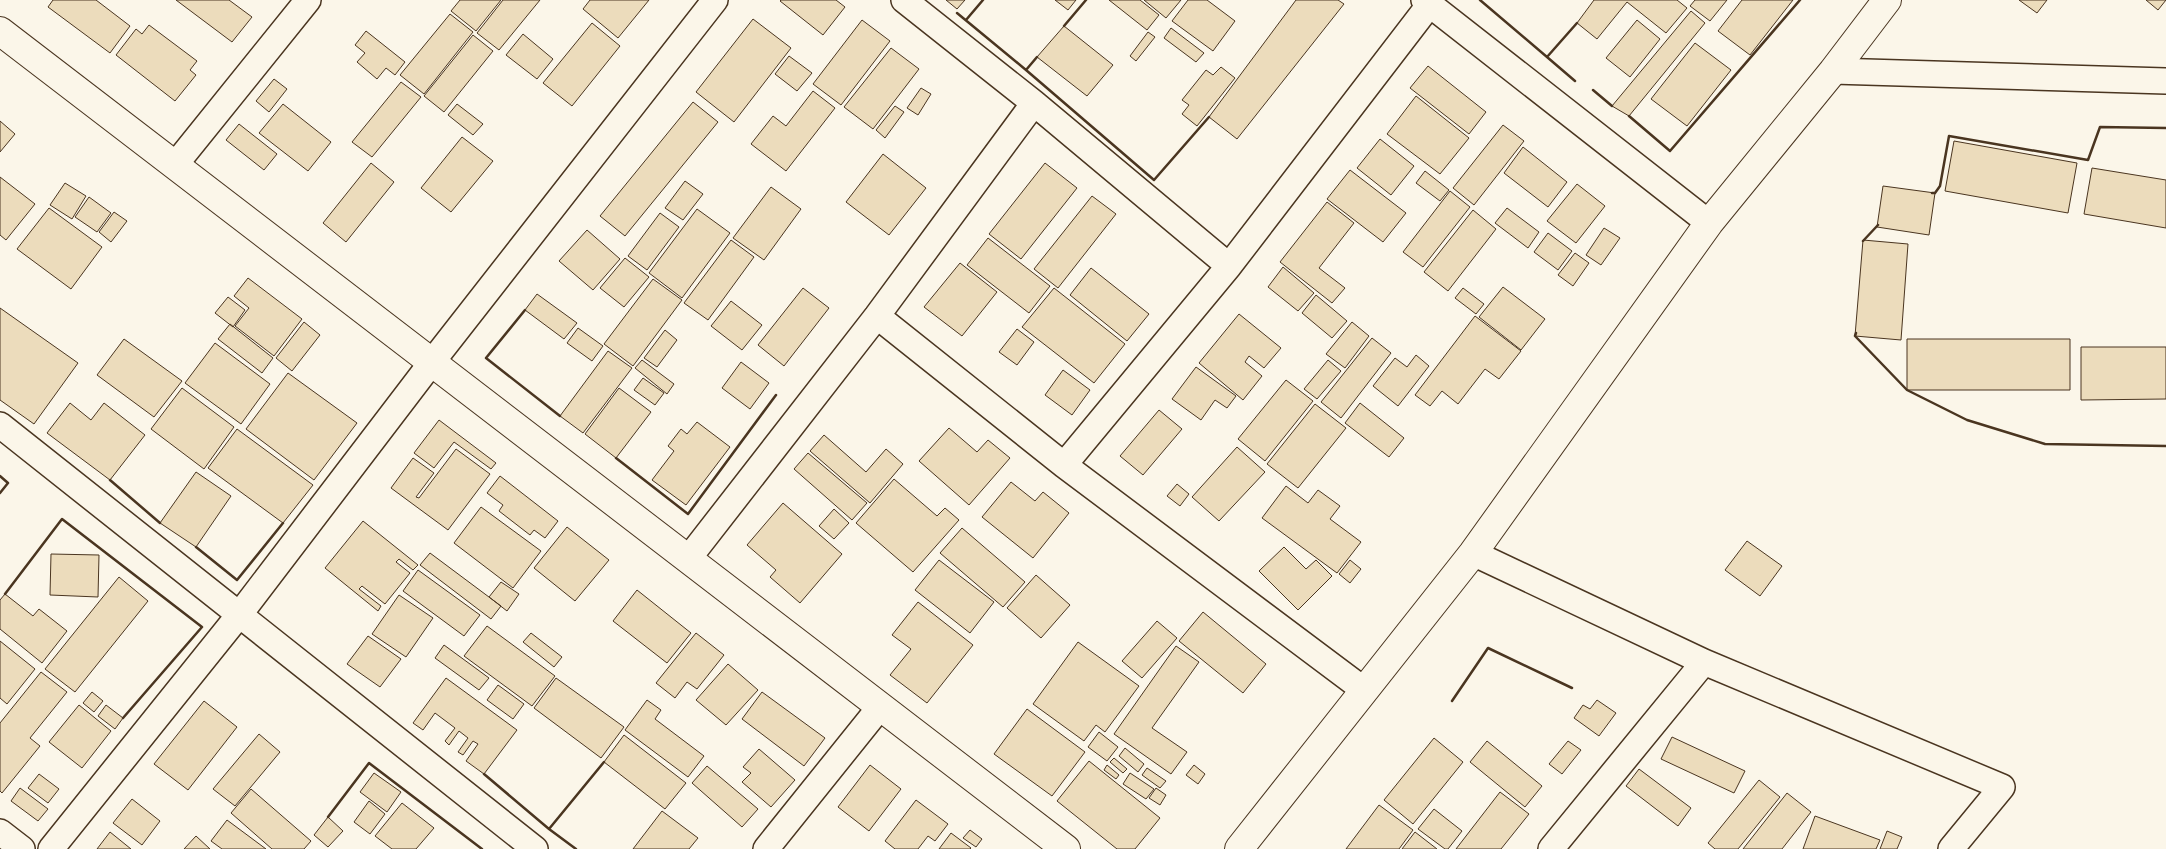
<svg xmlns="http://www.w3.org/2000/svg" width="2166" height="849" viewBox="0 0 2166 849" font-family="'Zilla Slab',serif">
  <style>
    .building { fill: #ecdcbc; stroke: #4a3520 }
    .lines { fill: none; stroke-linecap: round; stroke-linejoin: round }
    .street-casing { stroke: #4a3520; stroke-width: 28 }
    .secondary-casing { stroke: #4a3520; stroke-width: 30 }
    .street { stroke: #fbf6e9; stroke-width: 25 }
    .secondary { stroke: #fbf6e9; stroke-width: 28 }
    .wall { stroke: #4a3520; stroke-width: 2.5 }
  </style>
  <rect width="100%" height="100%" fill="#fbf6e9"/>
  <path class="building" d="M53,0H96L130,26L110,53L48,7Z
    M176,0H229L252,17L232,42Z
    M460,0H501L476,31L451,11Z
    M503,0H540L499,50L477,33Z
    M590,0H649L618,38L583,9Z
    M781,0H836L845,7L823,35L780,1Z
    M946,0H965L957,9Z
    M1055,0H1076L1068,10Z
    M1109,0H1140L1159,15L1147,30Z
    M1144,0H1181L1166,18Z
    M1188,0H1207L1235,21L1213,51L1172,21Z
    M1296,0H1338L1344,4L1237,139L1209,117Z
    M1594,0H1677L1687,8L1666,33L1627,2L1597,39L1577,23Z
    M1695,0H1727L1710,21L1690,6Z
    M1742,0H1793L1750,55L1718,31Z
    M2019,0H2047L2037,13Z
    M2146,0H2166L2158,10Z
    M1691,11L1705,23L1629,116L1612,106Z
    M450,14L473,32L424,94L400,75Z
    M753,19L791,48L734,122L696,92Z
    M862,20L890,41L841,105L813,84Z
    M1637,20L1660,39L1630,77L1606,58Z
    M592,23L620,46L572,106L543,83Z
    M149,25L197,61L190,70L196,75L175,101L116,55L136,29L142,34Z
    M1064,26L1113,65L1087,96L1037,57Z
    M1171,28L1204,53L1196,62L1164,38Z
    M366,31L405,62L395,75L386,68L377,79L357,62L365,53L355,45Z
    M1148,32L1155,37L1136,61L1130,56Z
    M523,34L553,59L537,79L506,55Z
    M473,35L493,51L444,112L424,96Z
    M1695,43L1731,70L1687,126L1651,99Z
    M891,48L919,69L873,129L844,107Z
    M789,56L812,73L797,91L775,74Z
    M1428,66L1486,112L1469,134L1410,88Z
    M1221,67L1235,78L1197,126L1182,114L1189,105L1182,100L1206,70L1213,75Z
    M274,79L287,89L269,112L256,101Z
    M401,82L421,97L372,157L352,142Z
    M921,88L931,94L918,115L907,108Z
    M813,91L835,108L786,171L751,144L773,116L786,126Z
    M1416,96L1469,138L1440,174L1387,134Z
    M693,102L718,122L625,236L600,216Z
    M283,104L331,142L308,171L259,133Z
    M457,104L483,124L473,135L448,115Z
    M895,106L904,112L885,138L876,130Z
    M0,121L15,134L0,152Z
    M239,124L277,154L264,170L226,140Z
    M1503,125L1524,141L1474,205L1453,188Z
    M462,137L493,161L451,212L421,188Z
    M1380,139L1414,166L1391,195L1357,168Z
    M1954,141L2077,163L2068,213L1945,191Z
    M1523,147L1567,182L1548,207L1504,173Z
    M883,154L926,188L889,235L846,202Z
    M371,163L394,182L346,242L323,223Z
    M1045,163L1077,188L1021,259L989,234Z
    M2092,168L2166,180V228L2084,214Z
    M1350,170L1406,213L1383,242L1327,199Z
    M1425,171L1449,190L1440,201L1416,183Z
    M0,177L35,204L6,240L0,235Z
    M685,181L703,194L683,220L665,208Z
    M65,183L86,196L72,219L50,205Z
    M1577,184L1605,206L1576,243L1547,221Z
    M1883,186L1935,193L1929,235L1877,227Z
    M771,187L801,209L764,260L733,238Z
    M1450,191L1470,207L1423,267L1403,252Z
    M1092,196L1116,214L1058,288L1034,269Z
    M89,197L111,213L97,232L75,217Z
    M1327,202L1354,223L1319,268L1345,288L1332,303L1280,262Z
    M49,208L102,247L71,289L17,249Z
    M1507,208L1539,232L1528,248L1495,223Z
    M697,209L730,233L682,298L649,273Z
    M1473,210L1496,229L1448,291L1424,272Z
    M114,212L127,221L111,242L99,232Z
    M660,213L679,227L647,270L628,256Z
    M1604,228L1620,238L1601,265L1586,255Z
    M587,230L620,259L593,290L559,261Z
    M1548,233L1572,251L1558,270L1534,252Z
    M988,238L1050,286L1029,313L967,265Z
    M731,240L754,257L708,320L684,303Z
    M1863,240L1908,244L1901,340L1855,336Z
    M1575,253L1589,263L1573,286L1558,275Z
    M625,258L649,277L624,307L600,288Z
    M960,263L997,292L962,336L924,307Z
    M1283,267L1314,293L1298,311L1268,287Z
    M1091,268L1149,314L1127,341L1070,295Z
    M248,278L302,319L274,356L235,326L249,308L234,296Z
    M653,279L682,300L633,366L604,344Z
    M1503,287L1545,319L1521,350L1479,317Z
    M803,288L829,308L784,366L758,345Z
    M1054,288L1125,344L1094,383L1022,327Z
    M1463,288L1484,304L1476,314L1455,298Z
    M537,294L577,323L564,339L525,310Z
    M1316,295L1347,321L1332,338L1302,313Z
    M228,297L245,310L233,327L215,313Z
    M731,301L762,325L742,350L711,326Z
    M0,308L78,363L34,424L0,400Z
    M1239,314L1281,348L1264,368L1249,356L1245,362L1262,376L1243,400L1199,363Z
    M1475,316L1521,351L1499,379L1485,369L1458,404L1442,391L1430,406L1415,395Z
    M304,322L320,335L292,371L276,358Z
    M1352,322L1369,336L1345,368L1326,354Z
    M230,324L273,358L262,373L218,339Z
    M578,328L603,346L592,361L567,343Z
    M1017,329L1034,342L1017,365L999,352Z
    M665,330L677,340L657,367L644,358Z
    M1372,338L1391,353L1341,418L1321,402Z
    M124,339L182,381L154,417L97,375Z
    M1907,339H2070V390H1907Z
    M215,343L270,384L241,424L185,383Z
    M2081,347H2166V399L2081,400Z
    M608,351L632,368L583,433L560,416Z
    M1416,355L1429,366L1398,406L1373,386L1395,358L1407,367Z
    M642,360L674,384L667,394L635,368Z
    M1328,360L1341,371L1317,399L1304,389Z
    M741,362L769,383L750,409L722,388Z
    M1196,367L1236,396L1227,408L1215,400L1201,420L1172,399Z
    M1063,370L1090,390L1072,415L1045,395Z
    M288,373L357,423L314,480L246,429Z
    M643,378L664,393L655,405L634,390Z
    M1286,380L1313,401L1265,461L1238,439Z
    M182,388L234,427L204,469L151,429Z
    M619,388L651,412L616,458L585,434Z
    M70,403L91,420L104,403L145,435L110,480L47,433Z
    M1360,403L1404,438L1389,457L1345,423Z
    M1315,404L1346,428L1298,488L1267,464Z
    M1159,410L1182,429L1143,475L1120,456Z
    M439,420L496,463L491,469L454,442L434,468L414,453Z
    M697,422L730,447L686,505L652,480L674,451L668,446L681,429L687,434Z
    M949,428L977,452L988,440L1010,458L969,505L919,461Z
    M237,429L313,485L283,523L208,468Z
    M824,435L866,472L886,449L903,464L870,503L810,451Z
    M1237,447L1265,472L1219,521L1192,497Z
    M456,449L490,474L448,530L391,488L413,458L434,473L416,497L419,498Z
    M808,453L867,503L852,520L794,469Z
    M196,472L231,496L196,547L160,523Z
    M500,476L558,521L545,538L534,530L530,535L499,511L503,505L487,493Z
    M894,479L937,516L945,508L959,520L913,572L856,523Z
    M1011,482L1035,501L1043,492L1069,513L1033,558L982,517Z
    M1177,484L1189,494L1180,506L1167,496Z
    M1286,486L1308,503L1318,490L1340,506L1330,519L1361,542L1337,573L1262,518Z
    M783,503L842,554L800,603L770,577L776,570L747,545Z
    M481,507L541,551L513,588L454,543Z
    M834,509L849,523L834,539L819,526Z
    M363,521L418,565L413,570L399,559L396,562L410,573L385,604L362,586L359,589L381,606L378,611L325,568Z
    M567,527L609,560L575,601L534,568Z
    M962,528L1025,582L1003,607L940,553Z
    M1747,541L1782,566L1760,596L1725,570Z
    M1284,547L1306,569L1316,560L1332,576L1298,610L1259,571Z
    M430,553L501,606L491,619L420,565Z
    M51,554L99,555L98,597L50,595Z
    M939,560L994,602L970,633L915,590Z
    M1350,560L1361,569L1350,583L1339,574Z
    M418,570L480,615L464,636L403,591Z
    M1036,575L1070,605L1041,638L1007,608Z
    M119,577L148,601L75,692L45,669Z
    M501,582L519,594L507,611L489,597Z
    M637,590L691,633L667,663L613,621Z
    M5,594L33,616L39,609L67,631L42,663L0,629V600Z
    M399,595L433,618L406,657L372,634Z
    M918,602L973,645L927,703L890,675L911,649L892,635Z
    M1203,612L1266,664L1243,693L1179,641Z
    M1157,621L1177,638L1142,678L1122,661Z
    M487,626L555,676L532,706L464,656Z
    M531,633L562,657L554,667L523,642Z
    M696,633L724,655L697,689L687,682L675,698L656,683Z
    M368,636L401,659L380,687L347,664Z
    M0,641L35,669L7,704L0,698Z
    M1078,642L1139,686L1105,732L1096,725L1084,741L1033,704Z
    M444,645L489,678L479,690L435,658Z
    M1176,646L1199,662L1152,728L1187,752L1171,774L1114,734Z
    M728,664L758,690L726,725L696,700Z
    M41,672L67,692L30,738L40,746L2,793L0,791V723Z
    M446,678L517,730L484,774L466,761L478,744L473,741L463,755L458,752L468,738L459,731L449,745L445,741L455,728L435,713L423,730L413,723Z
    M556,678L624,727L601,758L534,708Z
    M498,685L524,704L513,719L487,700Z
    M92,692L103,701L94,712L83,703Z
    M762,692L825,738L804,766L742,719Z
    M647,700L661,710L655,719L704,756L688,777L625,730Z
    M1597,700L1616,713L1599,736L1574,718L1583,705L1590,709Z
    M204,701L237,727L188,790L154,764Z
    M79,705L111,731L82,768L49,742Z
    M106,705L123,718L115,729L98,716Z
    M1027,709L1085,752L1052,796L994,754Z
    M1099,732L1118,747L1107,761L1088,747Z
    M259,734L280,752L235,806L213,789Z
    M624,735L686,783L665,809L604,762Z
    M1672,737L1745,771L1734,793L1661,759Z
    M1434,738L1463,762L1413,824L1384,800Z
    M1487,741L1542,786L1525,807L1470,762Z
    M1568,741L1581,750L1562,774L1549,764Z
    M1125,748L1144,764L1138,772L1119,756Z
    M759,749L795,780L771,807L742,782L751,773L743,767Z
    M1114,758L1127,769L1123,773L1110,762Z
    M1089,761L1160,818L1135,849H1117L1057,801Z
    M870,765L901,789L869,831L838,807Z
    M1107,765L1119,775L1116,779L1104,770Z
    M1194,765L1205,774L1198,784L1186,775Z
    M707,766L758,809L742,827L692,783Z
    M1147,768L1166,781L1160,788L1142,775Z
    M1639,769L1691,808L1678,826L1626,786Z
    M374,773L401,792L387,812L360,792Z
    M1130,773L1154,789L1146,799L1123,784Z
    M39,774L59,789L48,803L28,788Z
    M1759,780L1780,797L1738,849H1715L1708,843Z
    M20,788L48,809L38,821L11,801Z
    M1156,788L1166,795L1160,805L1149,798Z
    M251,789L311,841L304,849H272L231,813Z
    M1500,792L1529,814L1501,849H1456Z
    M1787,793L1811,812L1782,849H1743Z
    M132,799L160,821L142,845L113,823Z
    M916,800L948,824L935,841L928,836L918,849H895L885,841Z
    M369,801L385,814L370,834L354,822Z
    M402,803L434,828L416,849H392L375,836Z
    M1379,805L1413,830L1399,849H1346Z
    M1434,809L1462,831L1448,849H1445L1418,829Z
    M662,811L698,838L689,849H633Z
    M1815,816L1880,840L1876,849H1803Z
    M328,817L343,831L328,847L314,835Z
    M227,820L266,849H222L211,841Z
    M970,830L982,839L976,847L963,838Z
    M1887,831L1902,837L1897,849H1880Z
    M110,832L131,849H97Z
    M1415,832L1437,849H1402Z
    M951,833L971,848L970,849H939Z
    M196,836L210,849H184Z"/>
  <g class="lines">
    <g class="street-casing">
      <path id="street" d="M904,0L1034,103L1229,266
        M1424,0L1709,223
        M1833,71L2166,81
        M175,165L308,0
        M877,316L1064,465L1364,690
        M0,425L535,849
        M1064,465L1229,266L1430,4
        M1473,553L1704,662L2002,787L1951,849
        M688,559L877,316L1034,103
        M0,832L22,849
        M51,849L239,615L432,362L715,0
        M766,849L880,707
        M1551,849L1704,662"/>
    </g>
    <g class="secondary-casing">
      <path id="secondary" d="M0,31L1066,849
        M1239,849L1473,553L1709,223L1833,71L1887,0"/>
    </g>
    <use href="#street" class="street"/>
    <use href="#secondary" class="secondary"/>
    <path class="wall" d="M1480,0L1547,57
      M957,13L1026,70L1037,57
      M966,20L983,0
      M1064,26L1086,0
      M1026,70L1154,180L1209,117
      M1575,81L1547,57L1577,23
      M1593,90L1612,106
      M1629,116L1670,151L1800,0
      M1932,193H1935L1940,186L1949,136L2088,160L2100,127L2166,128
      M1863,241L1878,225
      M525,310L486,358L560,416
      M1856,333L1855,336L1907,390L1967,420L2045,444L2166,446
      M616,458L688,514L776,395
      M0,476L8,483L0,493
      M110,480L160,523
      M196,547L237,580L283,523
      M5,594L62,519L202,627L123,718
      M1452,701L1488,648L1572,688
      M484,774L549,829
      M328,817L369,763L482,849
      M576,849L549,829L604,762"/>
  </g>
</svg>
